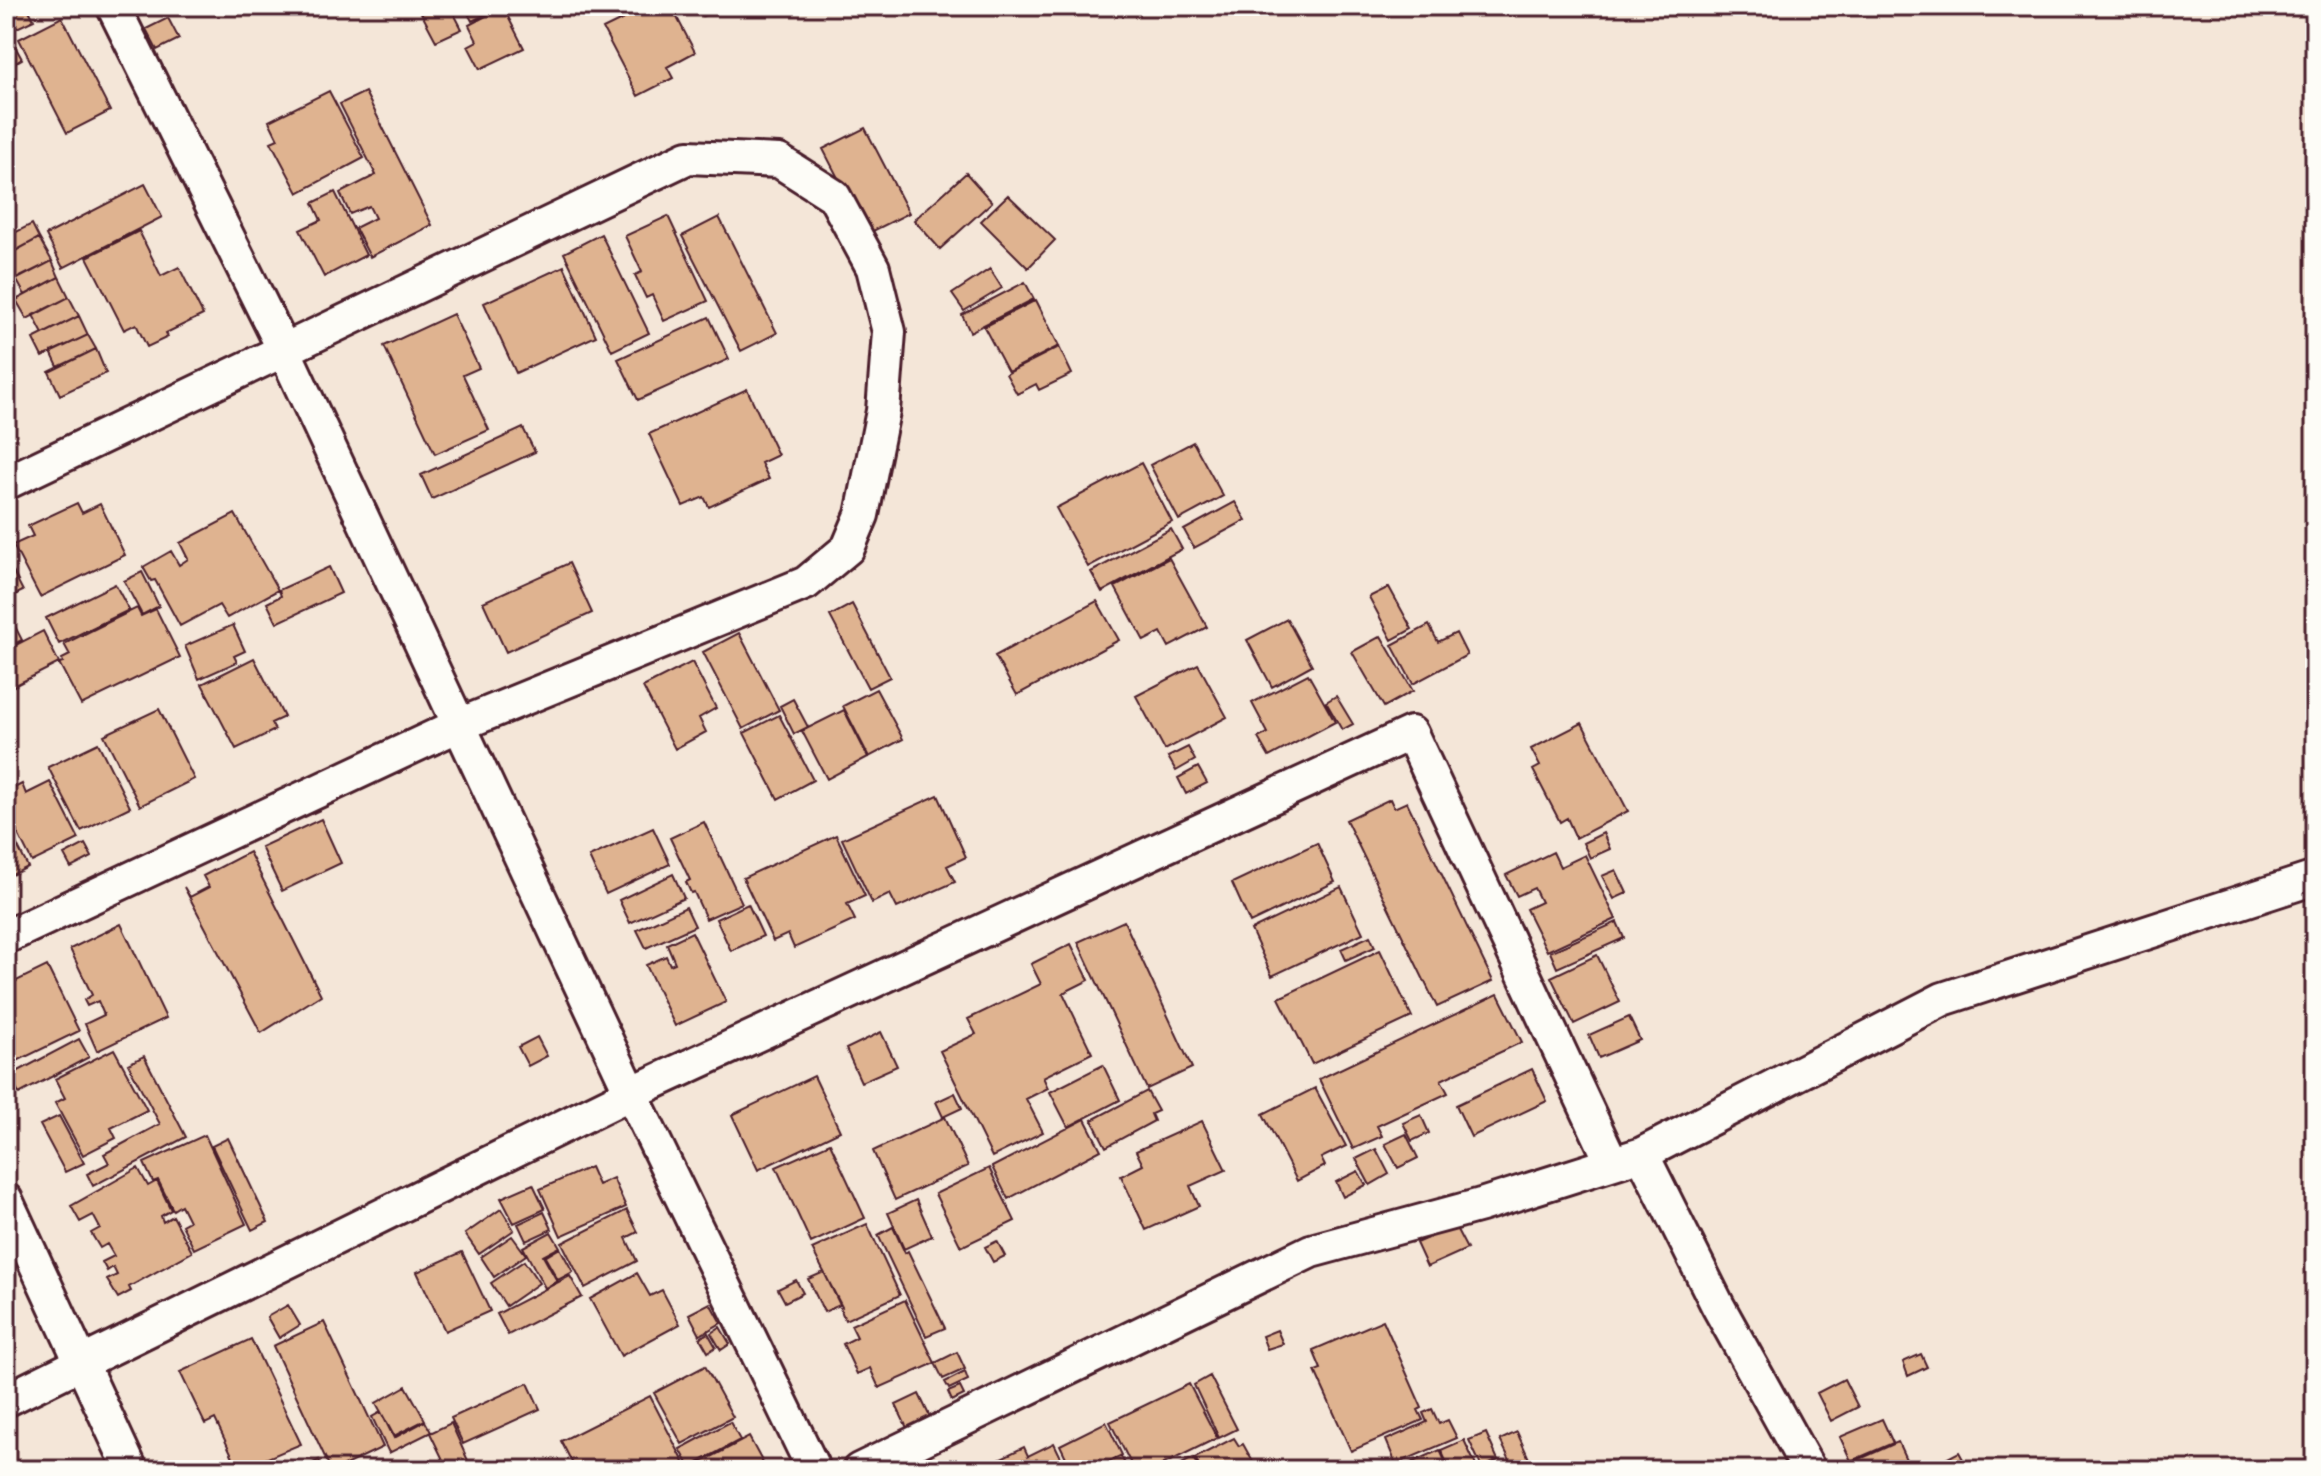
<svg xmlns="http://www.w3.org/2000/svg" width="2321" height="1476" viewBox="0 0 2321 1476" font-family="'Indie Flower',sans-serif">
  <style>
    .building { fill: #dfb390; stroke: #4a1f2b; stroke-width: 2 }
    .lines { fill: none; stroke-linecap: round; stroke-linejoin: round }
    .street-casing { stroke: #4a1f2b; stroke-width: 38 }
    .street { stroke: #fdfcf7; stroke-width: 32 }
  </style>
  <rect width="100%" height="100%" fill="#f4e6d8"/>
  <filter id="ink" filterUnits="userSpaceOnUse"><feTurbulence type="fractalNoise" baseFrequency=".0125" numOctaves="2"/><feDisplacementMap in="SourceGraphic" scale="16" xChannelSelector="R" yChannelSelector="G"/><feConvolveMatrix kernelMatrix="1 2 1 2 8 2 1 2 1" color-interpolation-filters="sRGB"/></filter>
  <g filter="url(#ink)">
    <path class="building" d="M6,6H27L34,20L6,33Z
      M425,6H450L462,29L436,41L419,9Z
      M464,6H502L472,21Z
      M650,6H671L695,52L667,67L673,78L638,96L603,29Z
      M699,6H724L703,16Z
      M503,7L524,48L480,69L468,46L477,41L469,25Z
      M62,17L110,111L67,133L19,39Z
      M168,18L179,39L157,50L146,29Z
      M8,34L22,59L10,66L6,59V35Z
      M329,91L364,158L298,193L271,142L278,139L269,121Z
      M365,92L432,225L370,257L355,228L375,218L369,206L350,214L340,193L376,175L340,104Z
      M865,128L909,213L867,234L823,149Z
      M966,173L992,202L940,249L914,220Z
      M145,184L162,217L63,268L46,235Z
      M335,192L366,255L324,277L300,230L321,220L313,203Z
      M1008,195L1055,240L1028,268L981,221Z
      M668,216L708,301L664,321L652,295L646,298L635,275L642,272L625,236Z
      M719,217L777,333L741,351L682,236Z
      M32,224L39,238L6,256V237Z
      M139,231L161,276L179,267L203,315L166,333L168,337L147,347L136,324L124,330L87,257Z
      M601,234L649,333L612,351L564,253Z
      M39,238L52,261L10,283L6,276V256Z
      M52,261L59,277L25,295L16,279Z
      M564,266L596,336L516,373L484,303Z
      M990,269L1002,288L964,311L952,294Z
      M59,277L69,297L27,319L16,300Z
      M1025,282L1034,299L970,332L962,315Z
      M69,297L79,316L43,334L33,315Z
      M1036,300L1059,346L1008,372L984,327Z
      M453,314L479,368L463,375L489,430L435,454L384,346Z
      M79,316L88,335L42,357L33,339Z
      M709,317L729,359L638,400L618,359Z
      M88,335L96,349L58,367L51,352Z
      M1059,347L1072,374L1039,390L1036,384L1017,394L1006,374Z
      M96,349L106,373L60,395L49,372Z
      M747,389L778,455L761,463L769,479L709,507L704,497L683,506L649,434Z
      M523,428L535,452L432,499L421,475Z
      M1193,442L1223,496L1179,520L1150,465Z
      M1141,463L1172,522L1088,567L1056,508Z
      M1235,502L1246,520L1194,548L1184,530Z
      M77,503L82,513L100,504L125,555L40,597L13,545L33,536L28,526Z
      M235,514L278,590L227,618L219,605L180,626L155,580L151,581L143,567L171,551L179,565L188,559L180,543Z
      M1171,529L1182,549L1102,592L1091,572Z
      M6,558L23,591L6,599Z
      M1169,558L1207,627L1169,647L1161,632L1144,641L1115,587Z
      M569,563L592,613L506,652L483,602Z
      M329,567L341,593L277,623L267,603L281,596L279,590Z
      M142,572L159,606L142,615L124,581Z
      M115,584L129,610L59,644L46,618Z
      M1389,587L1412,629L1392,640L1369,597Z
      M1097,601L1119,640L1017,695L995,656Z
      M852,604L890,677L868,688L830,616Z
      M137,608L141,616L156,609L180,657L81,705L59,663L63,662L62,659L70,655L64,644Z
      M6,609L22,640L6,648Z
      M1287,619L1312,665L1272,687L1247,640Z
      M233,625L245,651L234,656L237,662L199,679L185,646Z
      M1429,625L1438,642L1456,633L1467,655L1413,684L1392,645Z
      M43,631L59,663L6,690V650Z
      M739,633L779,710L743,729L703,652Z
      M1381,636L1413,691L1384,707L1352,652Z
      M254,658L284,717L271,723L275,730L236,749L202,684Z
      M692,662L716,708L699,718L706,732L675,749L643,687Z
      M1198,664L1227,717L1165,750L1136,696Z
      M1308,674L1335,722L1269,757L1258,738L1268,733L1252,703Z
      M876,689L903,739L869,757L843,706Z
      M1336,696L1353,724L1342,730L1326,702Z
      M793,699L808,727L794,734L780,706Z
      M159,709L194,779L140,806L104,735Z
      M844,710L868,757L827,779L802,731Z
      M779,715L813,780L778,799L744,733Z
      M1582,723L1628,811L1576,838L1567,818L1560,822L1533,770L1540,766L1531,749Z
      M98,743L130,807L81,831L48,767Z
      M1188,747L1195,760L1176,771L1168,757Z
      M1198,767L1207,783L1186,794L1178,778Z
      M50,782L79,839L32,862L6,810V792L22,784L26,794Z
      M938,795L966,857L947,866L955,882L897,908L890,894L872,903L842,839Z
      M1390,799L1394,808L1407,802L1493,981L1437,1007L1346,820Z
      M321,819L341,863L282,891L261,847Z
      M704,822L742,903L706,919L694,892L691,893L686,882L690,880L670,838Z
      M6,823L28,867L6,878Z
      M653,828L670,864L606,894L589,857Z
      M1603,833L1610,849L1590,858L1583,843Z
      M836,835L865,896L847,904L855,920L794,948L788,934L773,941L743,878Z
      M1317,843L1335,882L1250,923L1232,883Z
      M85,844L92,857L71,868L64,855Z
      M249,852L321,995L261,1033L184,887L190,897L209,887L203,876Z
      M1553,852L1560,867L1585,855L1616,919L1547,951L1526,909L1541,902L1534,888L1517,896L1506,875Z
      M1616,870L1627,893L1614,899L1602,876Z
      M673,874L684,898L630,923L619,900Z
      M1341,887L1363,933L1272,976L1251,930Z
      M748,904L763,936L731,951L716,919Z
      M686,907L695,926L646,948L637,930Z
      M1124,921L1192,1068L1147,1089L1078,942Z
      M1617,922L1624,938L1557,968L1550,952Z
      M121,924L166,1018L97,1051L85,1024L104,1015L98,1001L87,1006L84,1000L92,995L70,949Z
      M692,932L726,1002L675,1026L646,965L666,956L670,965L675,963L667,944Z
      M1370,936L1375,947L1346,960L1341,949Z
      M1071,944L1089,980L1063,993L1092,1053L1043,1077L1048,1088L1026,1099L1043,1132L992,1157L940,1051L976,1034L968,1019L1041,984L1031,964Z
      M1380,950L1412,1017L1312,1064L1279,998Z
      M1597,955L1620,1002L1574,1024L1551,977Z
      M47,966L79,1031L11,1064L6,1055V994L8,993L6,986Z
      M1498,994L1522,1042L1441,1080L1448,1093L1377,1126L1382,1136L1353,1149L1319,1079Z
      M1629,1017L1640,1040L1599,1058L1589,1035Z
      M881,1032L897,1066L861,1082L846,1049Z
      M537,1037L547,1056L528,1066L518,1047Z
      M79,1039L89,1057L19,1094L9,1076Z
      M114,1049L147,1110L111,1128L116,1138L83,1155L55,1103L65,1098L55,1079Z
      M144,1056L186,1137L93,1186L87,1174L109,1163L104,1154L160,1124L128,1064Z
      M1103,1065L1120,1100L1068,1127L1050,1092Z
      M1532,1069L1547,1101L1471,1137L1456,1105Z
      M814,1076L840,1131L758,1170L732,1115Z
      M1315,1088L1346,1146L1321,1158L1325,1166L1297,1181L1263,1114Z
      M1147,1091L1158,1111L1151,1114L1154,1121L1106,1147L1092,1120Z
      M955,1093L962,1108L943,1117L936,1102Z
      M1421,1115L1429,1133L1412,1141L1403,1123Z
      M59,1116L84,1163L65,1172L40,1125Z
      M945,1117L968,1166L895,1200L873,1151Z
      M1085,1119L1101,1150L1008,1199L992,1167Z
      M1202,1121L1226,1170L1190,1186L1199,1206L1146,1230L1121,1176L1143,1165L1136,1151Z
      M1406,1134L1418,1158L1398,1168L1385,1144Z
      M205,1135L246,1224L194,1249L182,1225L189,1221L181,1205L173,1210L158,1180L153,1182L144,1163Z
      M228,1138L268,1222L252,1230L212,1146Z
      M830,1143L865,1218L811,1243L776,1167Z
      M1376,1149L1389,1174L1370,1185L1356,1159Z
      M590,1167L598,1185L613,1178L626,1207L561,1236L540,1189Z
      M138,1168L148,1186L157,1181L171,1210L161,1216L163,1222L173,1216L192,1252L129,1287L131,1291L118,1298L107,1280L117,1275L113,1267L107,1271L102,1262L114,1256L107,1244L100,1248L91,1233L100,1228L93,1215L80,1222L71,1206Z
      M989,1168L1015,1221L961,1247L935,1194Z
      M1358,1171L1366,1185L1343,1197L1336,1182Z
      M533,1184L545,1209L514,1223L501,1198Z
      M916,1200L932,1236L904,1249L888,1213Z
      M501,1209L514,1230L479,1254L465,1234Z
      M627,1210L638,1232L626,1238L637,1261L585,1288L562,1243Z
      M544,1212L552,1229L526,1241L518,1224Z
      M867,1224L900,1295L845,1320L840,1308L842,1307L812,1249Z
      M1455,1226L1467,1249L1427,1267L1416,1243Z
      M893,1227L905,1253L908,1251L945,1328L926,1336L878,1235Z
      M551,1232L560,1247L543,1256L557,1281L545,1288L523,1247Z
      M512,1236L526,1255L494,1277L481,1257Z
      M997,1241L1005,1256L993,1262L985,1247Z
      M560,1248L573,1272L558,1280L545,1257Z
      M462,1252L490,1311L445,1331L417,1272Z
      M524,1261L539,1283L506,1306L491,1283Z
      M824,1272L840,1305L824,1312L808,1279Z
      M637,1273L650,1296L662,1290L680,1324L621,1356L590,1299Z
      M570,1276L582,1297L508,1335L497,1314Z
      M796,1280L803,1293L785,1302L778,1289Z
      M905,1300L935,1363L879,1388L870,1368L857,1374L843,1344L857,1337L851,1325Z
      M710,1303L721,1323L700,1335L689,1314Z
      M288,1305L300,1325L279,1338L267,1317Z
      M1383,1320L1422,1408L1418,1410L1423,1420L1351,1451L1315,1371L1321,1369L1313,1350Z
      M324,1322L383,1447L335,1470H331L273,1346Z
      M720,1327L730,1344L721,1350L711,1333Z
      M1277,1330L1283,1344L1267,1349L1262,1336Z
      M708,1333L716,1347L708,1352L700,1338Z
      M251,1339L301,1444L239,1470L215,1419L205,1424L180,1372Z
      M957,1352L965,1369L943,1379L935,1363Z
      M1921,1354L1927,1367L1908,1376L1903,1362Z
      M705,1366L733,1417L682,1444L654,1393Z
      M965,1372L968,1380L949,1389L945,1382Z
      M1210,1376L1237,1429L1219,1438L1194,1385Z
      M1844,1379L1858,1407L1831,1421L1817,1393Z
      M528,1383L540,1409L463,1444L451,1418Z
      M1189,1384L1217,1438L1152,1470H1134L1110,1422Z
      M406,1386L425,1420L394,1436L376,1403Z
      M960,1387L964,1395L952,1401L948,1392Z
      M919,1394L930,1417L907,1428L896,1405Z
      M650,1396L688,1470H576L561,1441Z
      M1432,1409L1439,1424L1448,1420L1457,1438L1396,1464L1386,1440L1427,1422L1423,1413Z
      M381,1412L394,1438L425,1421L431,1432L389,1453L372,1417Z
      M1882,1419L1893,1443L1851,1461L1840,1437Z
      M730,1422L740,1440L690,1467L680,1449Z
      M1106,1422L1122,1455L1092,1470H1072L1060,1445Z
      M451,1423L470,1465L460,1470H448L430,1433Z
      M1517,1432L1534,1470H1497L1496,1467L1510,1460L1500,1440Z
      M1486,1433L1498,1460L1482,1468L1469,1440Z
      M749,1437L763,1463L749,1470H702L698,1464Z
      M1234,1438L1239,1446L1243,1444L1253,1462L1238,1470H1201L1195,1458Z
      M1464,1440L1478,1470H1450L1441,1450Z
      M1898,1442L1909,1466L1899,1470H1854L1851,1463Z
      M1054,1443L1067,1470H1002L997,1460L1024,1447L1028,1456Z
      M1440,1450L1449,1470H1395Z
      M1959,1452L1969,1470H1925Z
      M1121,1456L1128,1470H1094Z
      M1193,1458L1200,1470H1170Z
      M319,1460L323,1470H299Z"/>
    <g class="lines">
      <g class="street-casing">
        <path id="street" d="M113,6L284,350L631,1093L814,1470
          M6,483L688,157L779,161L834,196L873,268L889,332L883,411L862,515L848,548L806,583L459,725L6,937
          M1642,1154L1943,999L2315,878
          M6,1200L131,1470
          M6,1400L631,1093L1411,733L1612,1163
          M859,1470L1311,1251L1481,1205L1642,1154L1718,1306L1809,1470"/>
      </g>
      <use href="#street" class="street"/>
    </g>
  </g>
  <rect width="2321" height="1476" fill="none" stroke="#fdfcf7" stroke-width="32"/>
  <rect x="16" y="16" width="2289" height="1444" fill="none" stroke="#4a1f2b" stroke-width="3" filter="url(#ink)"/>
</svg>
